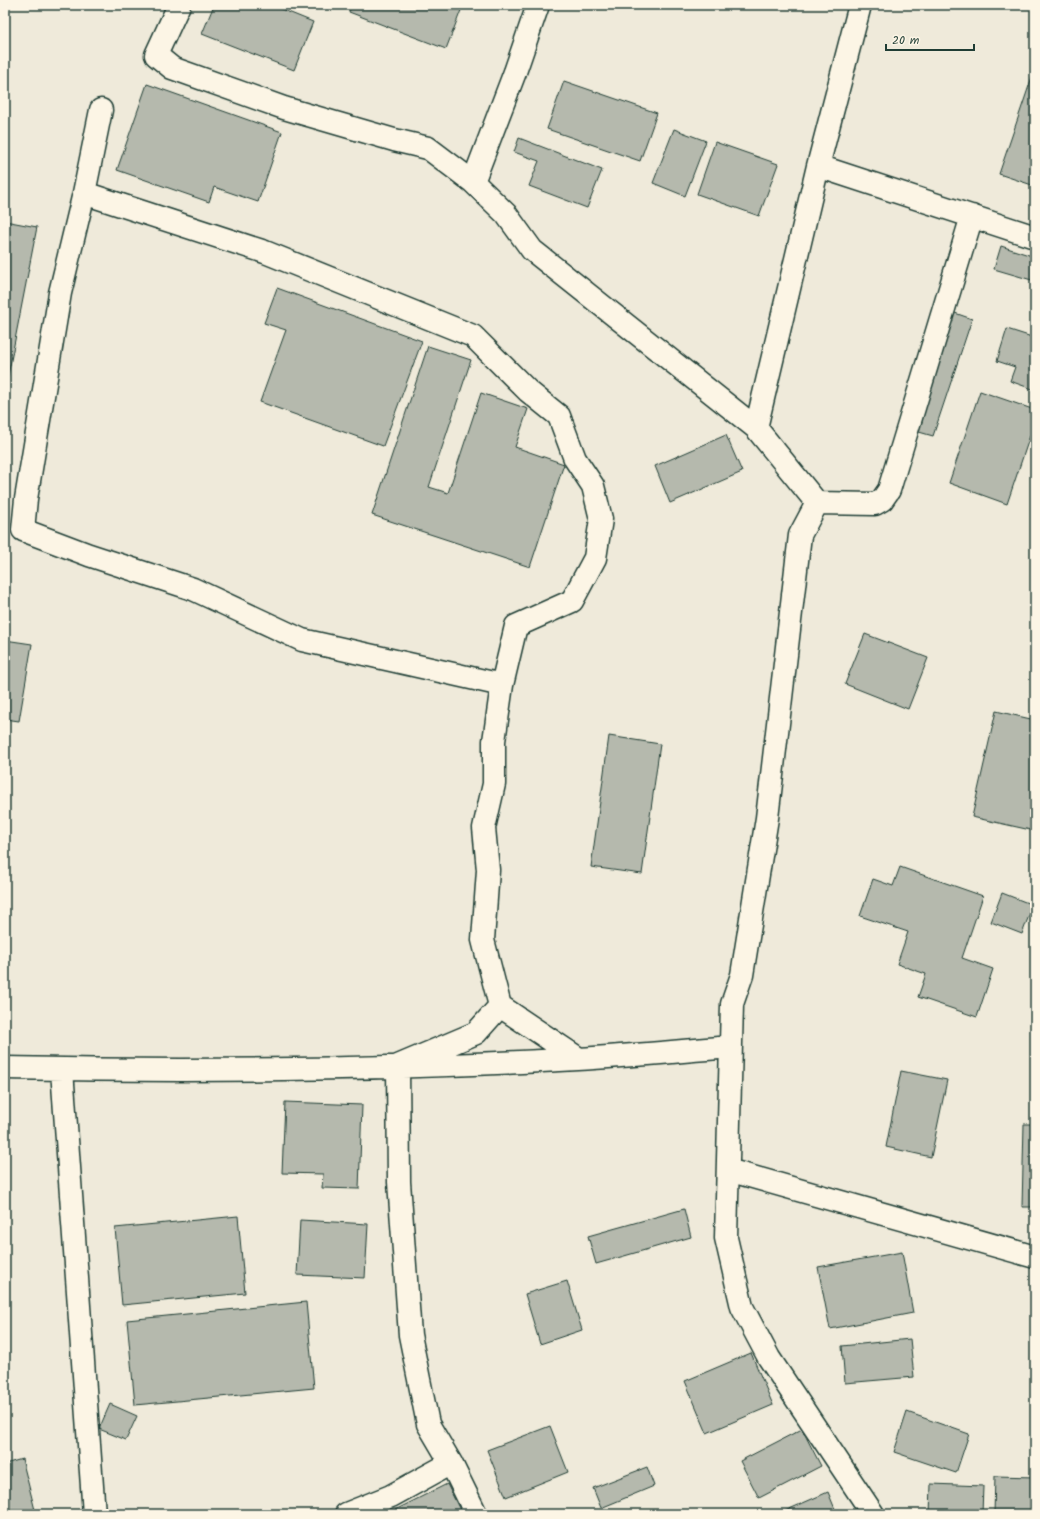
<svg xmlns="http://www.w3.org/2000/svg" width="1040" height="1519" viewBox="0 0 1040 1519" font-family="Kalam,sans-serif">
  <style>
    .building { fill: #b5b9ad; stroke: #1f3d34 }
    .lines { fill: none; stroke-linecap: round; stroke-linejoin: round }
    .street-casing { stroke: #1f3d34; stroke-width: 25 }
    .street { stroke: #fcf5e5; stroke-width: 22 }
  </style>
  <rect width="100%" height="100%" fill="#efeada"/>
  <filter id="ink" filterUnits="userSpaceOnUse"><feTurbulence type="fractalNoise" baseFrequency=".025" numOctaves="2"/><feDisplacementMap in="SourceGraphic" scale="8" xChannelSelector="R" yChannelSelector="G"/><feConvolveMatrix kernelMatrix="1 2 1 2 8 2 1 2 1" color-interpolation-filters="sRGB"/></filter>
  <g filter="url(#ink)">
    <path class="building" d="M214,5H271L313,22L294,70L202,34Z
      M352,5H463L446,49L349,12Z
      M1032,77L1035,79V186L999,174Z
      M564,81L657,113L640,161L547,129Z
      M147,84L282,132L258,202L214,187L209,202L117,170Z
      M674,129L706,141L685,196L653,183Z
      M519,138L602,170L587,208L529,186L539,161L514,152Z
      M715,142L778,164L759,216L697,194Z
      M5,221L37,227L6,386H5Z
      M1001,246L1035,257V281L994,269Z
      M277,288L422,341L383,446L260,402L286,330L264,323Z
      M952,312L972,319L933,436L912,430Z
      M1007,329L1035,338V390L1010,381L1015,367L997,361Z
      M428,346L471,360L429,487L448,493L481,393L528,409L515,447L564,464L530,567L372,515Z
      M980,391L1035,410V421L1007,504L949,483Z
      M726,435L742,472L670,503L655,466Z
      M865,634L928,658L908,709L845,684Z
      M5,640L32,644L19,721L5,719Z
      M996,711L1035,720V831L972,817Z
      M609,736L660,744L642,874L591,867Z
      M900,867L983,896L962,958L993,969L977,1017L918,997L926,974L897,964L908,932L860,916L873,879L893,886Z
      M1002,893L1033,905L1022,934L991,922Z
      M901,1071L947,1080L931,1157L886,1147Z
      M285,1102L362,1105L359,1189L322,1188L323,1174L282,1173Z
      M1024,1124H1035V1207H1022Z
      M684,1209L691,1237L596,1264L588,1236Z
      M238,1216L245,1293L122,1305L115,1228Z
      M300,1220L368,1224L365,1278L297,1275Z
      M902,1252L913,1313L830,1329L818,1267Z
      M567,1281L582,1330L540,1344L525,1294Z
      M306,1302L314,1388L135,1405L127,1320Z
      M910,1339L914,1377L845,1383L842,1346Z
      M751,1353L773,1405L707,1433L685,1381Z
      M110,1404L137,1416L126,1440L99,1429Z
      M907,1412L969,1434L956,1473L894,1452Z
      M550,1426L568,1472L506,1497L487,1450Z
      M802,1429L821,1466L759,1498L740,1461Z
      M22,1459L36,1514H5V1464Z
      M647,1467L654,1486L601,1508L593,1488Z
      M995,1476L1035,1477V1514H994Z
      M447,1484L462,1514H387Z
      M931,1484L983,1486L982,1514H930Z
      M828,1492L837,1514H778Z"/>
    <g class="lines">
      <g class="street-casing">
        <path id="street" d="M179,5L156,55L172,68L284,108L394,140L428,148L473,182L506,214L532,250L756,428L817,503L875,504L882,500L889,490L972,216
          M101,110L84,193L60,293L26,499L23,530L89,555L193,589L302,640L502,685
          M818,166L1035,237
          M473,182L515,72L538,5
          M84,193L265,252L473,336L528,391L559,416L575,459L593,486L601,519L595,558L572,601L516,626L502,685L494,741V784L484,828L488,870L483,940L500,1006L579,1059
          M756,428L818,166L860,5
          M817,503L800,535L767,818L742,975L732,1004L726,1238L742,1307L769,1358L873,1514
          M5,1068C196,1072 388,1070 578,1059C629,1056 680,1051 731,1047
          M62,1070L94,1514
          M728,1170L1035,1257
          M346,1514L391,1496L451,1463
          M476,1514L451,1463L428,1424L410,1335L399,1182L398,1066L476,1033L500,1006"/>
      </g>
      <use href="#street" class="street"/>
    </g>
  </g>
  <rect width="1040" height="1519" fill="none" stroke="#fcf5e5" stroke-width="20"/>
  <rect x="10" y="10" width="1020" height="1499" fill="none" stroke="#1f3d34" stroke-width="1.5" filter="url(#ink)"/>
  <path d="M886 44v6h88v-6" fill="none" stroke="#1f3d34" stroke-width="2"/>
  <text x="892" y="44" font-size="12" fill="#1f3d34" stroke="#fcf5e5" stroke-width="3" paint-order="stroke">20 m</text>
</svg>
